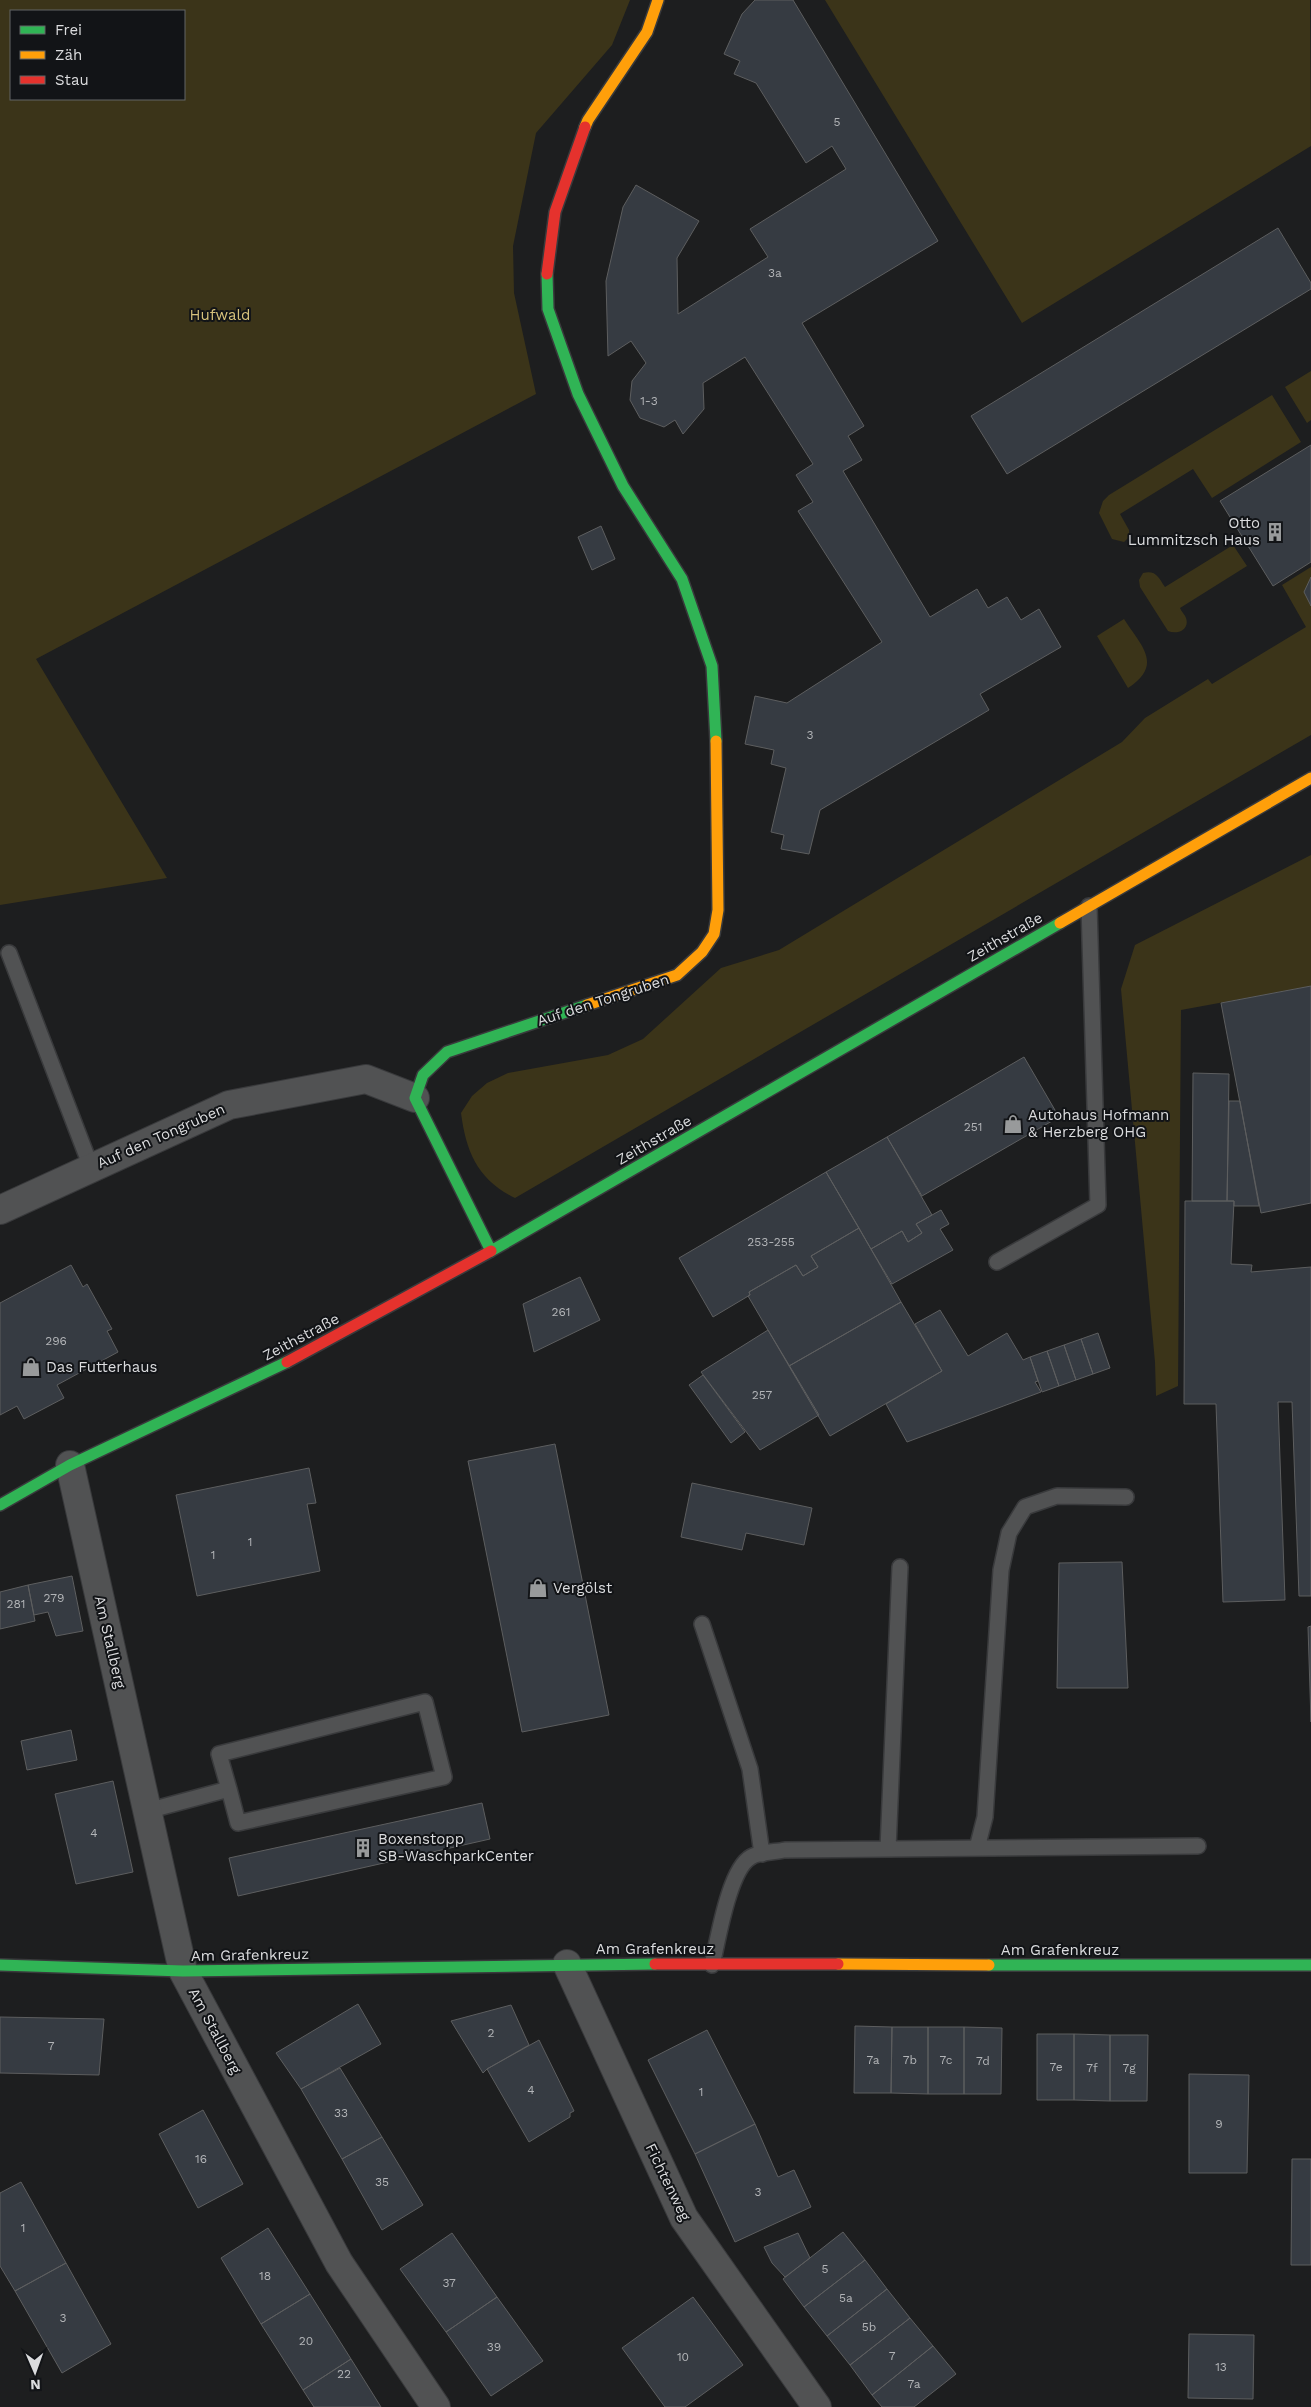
<svg xmlns="http://www.w3.org/2000/svg" width="1311" height="2407" viewBox="0 0 1311 2407" font-family="'Work Sans',sans-serif">
  <style>
    .green { fill: #3b3419; fill-rule: evenodd }
    .building { fill: #363b42; stroke: #5d5e5f }
    .lines { fill: none; stroke-linecap: round; stroke-linejoin: round }
    .lane-casing { stroke: #393a3c; stroke-width: 18 }
    .street-casing { stroke: #393a3c; stroke-width: 30 }
    .fast-casing { stroke: #393a3c; stroke-width: 14 }
    .slow-casing { stroke: #393a3c; stroke-width: 14 }
    .jam-casing { stroke: #393a3c; stroke-width: 14 }
    .lane { stroke: #515253; stroke-width: 15 }
    .street { stroke: #515253; stroke-width: 28 }
    .fast { stroke: #30b455; stroke-width: 11 }
    .slow { stroke: #ff9f0a; stroke-width: 11 }
    .jam { stroke: #e5322d; stroke-width: 11 }
    .labels { text-anchor: middle; dominant-baseline: central; stroke-width: 4; stroke-linejoin: round; paint-order: stroke }
    .number-label { font-size: 12px; fill: #b2b4b7 }
    .park-label { font-size: 15px; fill: #d6c17b; stroke: #121417 }
    .poi-label { font-size: 15px; fill: #dbdcde; stroke: #121417; text-anchor: start }
    .street-label { font-size: 15px; fill: #dbdcde; stroke: #121417 }
  </style>
  <rect width="100%" height="100%" fill="#1d1e1f"/>
  <path class="green" d="M0,0H630L612,45L536,133L513,246L514,293L536,394L36,659L167,878L0,905ZM11,11H184V99H11Z
    M825,0H1310L1311,146L1022,323Z
    M1311,371V420L1307,423L1285,387Z
    M1272,395L1301,442L1212,498L1193,469L1120,514L1129,530V537L1124,542L1112,539L1099,513L1103,501L1109,495Z
    M1233,545L1247,566L1180,608C1181,611 1185,615 1186,618C1190,630 1177,635 1168,631L1140,587L1139,580L1143,573C1156,570 1158,577 1165,587Z
    M1311,567V735L515,1198C478,1180 466,1152 461,1113L472,1096L487,1083L508,1073L608,1055L643,1039L721,968L779,950L1122,742L1145,718L1208,679L1212,684L1306,627L1282,585Z
    M1124,619C1141,646 1164,664 1128,688L1097,636Z
    M1311,855V986L1181,1010L1178,1386L1156,1396L1155,1362L1121,989L1135,945Z"/>
  <path class="building" d="M755,0H793L938,241L802,323L864,426L848,436L862,460L843,471L930,617L977,589L988,608L1007,597L1021,620L1039,609L1061,647L980,694L989,710L820,810L809,854L781,849L784,835L771,832L786,768L771,764L774,750L745,744L755,696L787,703L882,642L798,511L813,502L796,475L813,464L745,357L703,383L704,409L683,434L675,420L664,427L640,418L630,400L632,381L646,363L631,341L608,356L606,281L623,207L636,185L699,221L677,258L678,314L768,257L750,229L846,169L832,146L806,163L756,83L734,74L740,61L724,54L742,14Z
    M1278,228L1311,283V289L1007,474L971,416Z
    M1311,445V562L1273,586L1220,501Z
    M601,526L615,559L592,570L578,537Z
    M1311,577V606L1304,592Z
    M1311,986V1203L1261,1213L1221,1003Z
    M1024,1057L1059,1117L922,1196L887,1137Z
    M1193,1073L1229,1074L1227,1201H1192Z
    M1229,1101H1240L1259,1206H1234V1201H1227Z
    M887,1137L932,1215L916,1224L922,1233L908,1242L902,1231L871,1249L826,1172Z
    M826,1172L859,1228L811,1256L818,1267L803,1276L796,1265L749,1292L750,1295L713,1317L679,1258Z
    M1185,1201H1234L1231,1264L1252,1265L1251,1272L1311,1267V1596H1299L1292,1402H1278L1285,1600L1223,1602L1216,1404H1184Z
    M941,1210L949,1224L940,1229L953,1250L892,1284L871,1249L902,1231L908,1242L922,1233L916,1224Z
    M859,1228L901,1302L789,1366L748,1296L750,1295L749,1292L796,1265L803,1276L818,1267L811,1256Z
    M71,1265L83,1287L87,1284L112,1329L107,1331L118,1352L57,1385L64,1398L24,1419L17,1406L0,1415V1303Z
    M580,1277L600,1320L534,1352L523,1304Z
    M901,1302L942,1371L830,1436L789,1366Z
    M940,1310L968,1356L1007,1333L1023,1360L1030,1357L1038,1381L1035,1382L1041,1392L907,1442L886,1404L942,1371L915,1324Z
    M768,1330L819,1415L760,1450L701,1372Z
    M1098,1333L1110,1368L1093,1374L1081,1339Z
    M1081,1339L1093,1374L1076,1380L1064,1345Z
    M1064,1345L1076,1380L1059,1386L1047,1351Z
    M1047,1351L1059,1386L1042,1392L1030,1357Z
    M703,1375L745,1432L731,1443L689,1385Z
    M555,1444L609,1715L522,1732L468,1461Z
    M309,1468L316,1503L307,1504L320,1571L197,1596L176,1495Z
    M692,1483L812,1508L804,1545L746,1533L742,1550L681,1537Z
    M1122,1562L1128,1688H1057L1059,1563Z
    M72,1576L83,1631L56,1636L48,1612L34,1615L28,1585Z
    M28,1585L35,1621L0,1629V1592Z
    M1311,1626V1722L1308,1627Z
    M71,1730L77,1760L27,1770L21,1741Z
    M113,1781L133,1872L76,1884L55,1794Z
    M482,1803L490,1839L238,1896L229,1858Z
    M358,2004L381,2044L301,2089L276,2053Z
    M511,2005L529,2045L487,2069L483,2073L451,2021Z
    M0,2017L104,2019L99,2075L0,2073Z
    M855,2026L892,2027L891,2093H854Z
    M892,2027H928V2094L891,2093Z
    M928,2027H964V2094H928Z
    M964,2027L1002,2028L1001,2094H964Z
    M707,2030L755,2124L695,2154L648,2060Z
    M1037,2034H1074V2100H1037Z
    M1074,2034L1110,2035V2101L1074,2100Z
    M1110,2035H1148L1147,2101H1110Z
    M539,2040L574,2111L570,2113V2117L529,2142L487,2069Z
    M340,2068L382,2137L342,2159L301,2089Z
    M1189,2074L1249,2075L1247,2173H1189Z
    M203,2110L243,2184L198,2208L159,2134Z
    M755,2124L778,2177L794,2170L811,2207L735,2242L695,2154Z
    M382,2137L423,2205L382,2230L342,2159Z
    M1292,2159H1311V2265H1291Z
    M21,2182L66,2263L15,2291L0,2266V2193Z
    M268,2228L310,2294L261,2324L221,2258Z
    M843,2232L865,2260L804,2307L783,2279Z
    M452,2233L497,2297L446,2332L400,2269Z
    M798,2233L810,2258L785,2277L772,2263L764,2247Z
    M865,2260L887,2289L827,2336L804,2307Z
    M66,2263L111,2344L62,2373L15,2291Z
    M887,2289L910,2318L850,2365L827,2336Z
    M310,2294L351,2359L303,2390L261,2324Z
    M497,2297L543,2361L491,2396L446,2332Z
    M693,2297L743,2365L685,2407H665L622,2348Z
    M910,2318L933,2346L872,2395L850,2365Z
    M1189,2334L1254,2335L1253,2399L1188,2398Z
    M933,2346L956,2374L914,2407H882L872,2395Z
    M351,2359L381,2407H314L303,2390Z"/>
  <g class="lines">
    <g class="lane-casing">
      <path id="lane" d="M9,953L91,1167
        M997,1262L1098,1205L1089,906
        M702,1624L750,1769L762,1854
        M147,1811L229,1789L219,1754L425,1702L444,1777L238,1823L229,1789
        M977,1848L985,1817L1001,1570L1009,1533L1025,1507L1057,1496L1126,1497
        M888,1849L900,1567
        M712,1965C718,1940 729,1869 751,1857C759,1852 775,1852 785,1850L1198,1846"/>
    </g>
    <g class="street-casing">
      <path id="street" d="M0,1210L229,1105L366,1079L415,1098
        M70,1465L183,1971L339,2263L436,2407
        M567,1964L684,2218L817,2407"/>
    </g>
    <g class="fast-casing">
      <path id="fast" d="M547,274L548,309L578,394L623,486L682,579L712,666L716,741
        M491,1251L415,1098L423,1075L447,1052L587,1005
        M491,1251L1060,923
        M0,1505L70,1465L287,1362
        M0,1965L183,1971L655,1964
        M989,1965H1311"/>
    </g>
    <g class="slow-casing">
      <path id="slow" d="M585,127L588,120L647,32L658,0
        M1060,923L1311,778
        M587,1005L677,975L702,952L714,934L718,910L716,741
        M838,1964L989,1965"/>
    </g>
    <g class="jam-casing">
      <path id="jam" d="M547,274L555,212L585,127
        M287,1362L491,1251
        M655,1964H838"/>
    </g>
    <use href="#lane" class="lane"/>
    <use href="#street" class="street"/>
    <use href="#fast" class="fast"/>
    <use href="#slow" class="slow"/>
    <use href="#jam" class="jam"/>
  </g>
  <defs>
    <g id="building-bare" transform="scale(1.5)"><path d="M-4-6H4V6H1V3H-1V6H-4ZM-2.5-4.3h1.7v1.8h-1.7ZM.8-4.3h1.7v1.8H.8ZM-2.5-1h1.7V.8h-1.7ZM.8-1h1.7V.8H.8Z" fill="#989a9b" stroke="#121417" stroke-width="2.5" paint-order="stroke"/></g>
    <g id="shop-bare" transform="scale(1.5)"><path d="M-5-2.5h2.3a2.7 3.5 0 0 1 5.4 0H5L5.5 6h-11ZM-1.5-2.5h3a1.5 2.3 0 0 0-3 0Z" fill="#989a9b" stroke="#121417" stroke-width="2.5" paint-order="stroke"/></g>
  </defs>
  <g fill-rule="evenodd">
    <use href="#building-bare" x="1275" y="532"/>
    <use href="#shop-bare" x="1013" y="1124"/>
    <use href="#shop-bare" x="31" y="1367"/>
    <use href="#shop-bare" x="538" y="1588"/>
    <use href="#building-bare" x="363" y="1848"/>
  </g>
  <g class="labels">
    <g class="number-label">
      <text x="837" y="122">5</text>
      <text x="775" y="273">3a</text>
      <text x="649" y="401">1-3</text>
      <text x="810" y="735">3</text>
      <text x="973" y="1127">251</text>
      <text x="771" y="1242">253-255</text>
      <text x="561" y="1312">261</text>
      <text x="56" y="1341">296</text>
      <text x="762" y="1395">257</text>
      <text x="250" y="1542">1</text>
      <text x="213" y="1555">1</text>
      <text x="54" y="1598">279</text>
      <text x="16" y="1604">281</text>
      <text x="94" y="1833">4</text>
      <text x="491" y="2033">2</text>
      <text x="51" y="2046">7</text>
      <text x="873" y="2060">7a</text>
      <text x="910" y="2060">7b</text>
      <text x="946" y="2060">7c</text>
      <text x="983" y="2061">7d</text>
      <text x="1056" y="2067">7e</text>
      <text x="1092" y="2068">7f</text>
      <text x="1129" y="2068">7g</text>
      <text x="531" y="2090">4</text>
      <text x="701" y="2092">1</text>
      <text x="341" y="2113">33</text>
      <text x="1219" y="2124">9</text>
      <text x="201" y="2159">16</text>
      <text x="382" y="2182">35</text>
      <text x="758" y="2192">3</text>
      <text x="23" y="2228">1</text>
      <text x="825" y="2269">5</text>
      <text x="265" y="2276">18</text>
      <text x="449" y="2283">37</text>
      <text x="846" y="2298">5a</text>
      <text x="63" y="2318">3</text>
      <text x="869" y="2327">5b</text>
      <text x="306" y="2341">20</text>
      <text x="494" y="2347">39</text>
      <text x="892" y="2356">7</text>
      <text x="683" y="2357">10</text>
      <text x="1221" y="2367">13</text>
      <text x="344" y="2374">22</text>
      <text x="914" y="2384">7a</text>
    </g>
    <g class="park-label">
      <text x="220" y="315">Hufwald</text>
    </g>
    <g class="poi-label">
      <text x="1260" y="523" text-anchor="end">Otto<tspan x="1260" dy="17">Lummitzsch Haus</tspan></text>
      <text x="1028" y="1115">Autohaus Hofmann<tspan x="1028" dy="17">&amp; Herzberg OHG</tspan></text>
      <text x="46" y="1367">Das Futterhaus</text>
      <text x="553" y="1588">Vergölst</text>
      <text x="378" y="1839">Boxenstopp<tspan x="378" dy="17">SB-WaschparkCenter</tspan></text>
    </g>
    <g class="street-label">
      <text transform="translate(1005 937) rotate(-30)">Zeithstraße</text>
      <text transform="translate(603 1000) rotate(-18)">Auf den Tongruben</text>
      <text transform="translate(161 1136) rotate(-24)">Auf den Tongruben</text>
      <text transform="translate(654 1140) rotate(-30)">Zeithstraße</text>
      <text transform="translate(301 1337) rotate(-28)">Zeithstraße</text>
      <text transform="translate(110 1642) rotate(77)">Am Stallberg</text>
      <text x="655" y="1949">Am Grafenkreuz</text>
      <text x="1060" y="1950">Am Grafenkreuz</text>
      <text transform="translate(250 1955) rotate(-1)">Am Grafenkreuz</text>
      <text transform="translate(215 2031) rotate(62)">Am Stallberg</text>
      <text transform="translate(668 2182) rotate(64)">Fichtenweg</text>
    </g>
  </g>
  <rect x="10" y="10" width="175" height="90" fill="#121417" stroke="#626467"/>
  <rect x="20" y="26" width="25" height="8" fill="#30b455" stroke="#626467"/>
  <text x="55" y="35" font-size="15" fill="#dbdcde">Frei</text>
  <rect x="20" y="51" width="25" height="8" fill="#ff9f0a" stroke="#626467"/>
  <text x="55" y="60" font-size="15" fill="#dbdcde">Zäh</text>
  <rect x="20" y="76" width="25" height="8" fill="#e5322d" stroke="#626467"/>
  <text x="55" y="85" font-size="15" fill="#dbdcde">Stau</text>
  <g transform="translate(35 2372) rotate(178)" stroke="#121417" stroke-width="4" paint-order="stroke">
  <path d="M0-4L9 19L0 12L-9 19Z" fill="#dbdcde"/>
  <text y="-8" font-size="14" font-weight="bold" text-anchor="middle" fill="#dbdcde">N</text>
  </g>
</svg>
